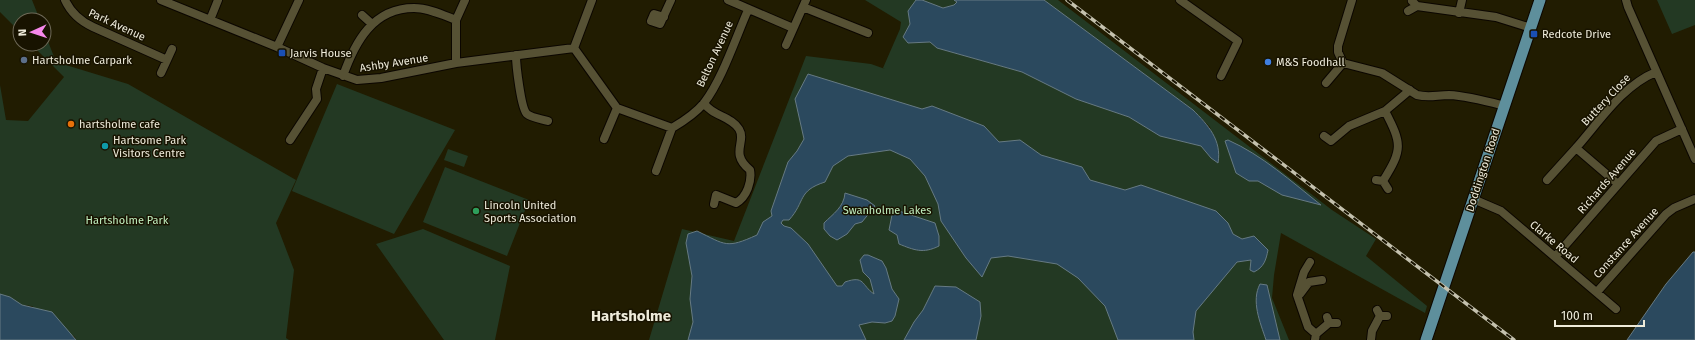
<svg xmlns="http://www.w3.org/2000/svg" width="1695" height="340" viewBox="0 0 1695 340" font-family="'Fira Sans',sans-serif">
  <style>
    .green { fill: #233923 }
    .water { fill: #2b495e; stroke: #667a83 }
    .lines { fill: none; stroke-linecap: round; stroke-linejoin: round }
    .minor-casing { stroke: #0b0600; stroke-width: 10 }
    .major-casing { stroke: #0b0600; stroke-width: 13 }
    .minor { stroke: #565134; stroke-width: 8 }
    .major { stroke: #5e8f9c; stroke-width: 11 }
    .rail-casing { stroke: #c4c1ae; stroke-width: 3.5 }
    .rail { stroke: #181300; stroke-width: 2; stroke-dasharray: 6; stroke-linecap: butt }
    .transit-dot { fill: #1a4fb4; stroke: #181300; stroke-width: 1.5 }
    .service-dot { fill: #5c6f8a; stroke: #181300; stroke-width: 1.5 }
    .shop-dot { fill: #3f7fe0; stroke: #181300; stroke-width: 1.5 }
    .food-dot { fill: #e8710a; stroke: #181300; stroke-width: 1.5 }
    .culture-dot { fill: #0f9aa8; stroke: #181300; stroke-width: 1.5 }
    .leisure-dot { fill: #2e9e5b; stroke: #181300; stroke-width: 1.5 }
    .labels { text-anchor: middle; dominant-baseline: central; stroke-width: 3; stroke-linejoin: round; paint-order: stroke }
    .street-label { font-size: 11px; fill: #eeebda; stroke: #181300 }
    .poi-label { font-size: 11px; fill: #eeebda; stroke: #181300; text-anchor: start }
    .park-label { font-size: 11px; fill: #c0eebe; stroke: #181300 }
    .district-label { font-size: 15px; font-weight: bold; fill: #eeebda; stroke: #181300 }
  </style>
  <rect width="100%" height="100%" fill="#211c01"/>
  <path class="green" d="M0,0H32L40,20H20V32L0,12Z
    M865,0H916L908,11L910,24L903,37L908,43L930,42L937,48L1022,72L1076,99L1129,117L1160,136L1201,146L1211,158L1218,163L1210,127L1193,110L1044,0H1058L1332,210L1376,239L1366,256L1427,306L1425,313L1281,233L1274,275L1272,298L1289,340H649L682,229L734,241L806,56L871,64L885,69L883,68L900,29L901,22Z
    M922,0H954L957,2L954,5L943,8Z
    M1657,0H1695V25L1672,34Z
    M44,31L56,62L128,84L296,180L276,223L294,270L286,338L289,340H76L75,337L32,306L22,305L10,297L0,294V85L6,120L28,121L64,77L31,44H44Z
    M337,84L455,130L394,234L292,191Z
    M448,149L468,156L464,167L444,160Z
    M445,167L529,200L507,256L423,222Z
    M423,229L510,266L495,340H444L376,244Z"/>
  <path class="water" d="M916,0H922L943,8L954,5L957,2L954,0H1044L1193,110C1208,125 1222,140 1218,163L1211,158L1201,146L1160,136L1129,117L1076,99L1022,72L937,48L930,42L908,43L903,37L910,24L908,11Z
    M808,74L922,109L932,106L984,126L999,142L1020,140L1041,155L1082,167L1090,180L1125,190L1141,185L1216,211L1228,223L1233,234L1242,239L1254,236L1268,250C1266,260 1264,267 1254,272L1250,270L1251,260L1237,262L1196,311L1193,332L1194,340H1118L1105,306L1078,278L1057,264L1008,256L991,258L982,277L966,258L941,221L938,204L925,176L910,159L890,150L848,156L833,166L825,182C797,191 806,201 789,220H783L781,223L784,226L791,228L808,244L837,286H842L845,282C865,275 861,285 874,294L870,279L863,272L860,260L864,255H868L882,261L886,268L892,289L899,299L895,316L892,321L885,323L872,322L859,325L866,340H688L693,322L690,299L692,276L686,243L688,234L697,231C726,245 726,249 757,235L763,222L772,216L771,211L788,162L797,151L804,139L795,99Z
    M1228,140C1262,155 1292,182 1321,205L1282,195L1258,181H1249L1236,173L1225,141Z
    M845,193L867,200L875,206L862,222L855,224L847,234L837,240L830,236L824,229V223C833,214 844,207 845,193Z
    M899,211L935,223L939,236V246C923,254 914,250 899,244L897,235L889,230L892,215Z
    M1693,252H1695V340H1627L1666,284Z
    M1260,284L1267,285L1280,340H1266C1260,322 1251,301 1260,284Z
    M935,286L956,287L980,302L981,316L976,340H904L914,322L923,310Z
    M0,294L10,297L22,305L52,312L76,340H0Z"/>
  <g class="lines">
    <g class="minor-casing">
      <path id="minor" d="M65,0C71,13 80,21 93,27L167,60L172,49
        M161,0L277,47L323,68L357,80L381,78L456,63L574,48
        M728,0L793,28
        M1180,0L1238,41L1221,76
        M1352,0L1338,46V52L1343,63L1382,73L1417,95C1429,98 1437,95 1449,95C1468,96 1486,101 1505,106
        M1626,0L1628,7L1695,159
        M1412,1L1417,6L1496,17L1531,28
        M803,7L868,33
        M1408,11L1417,6
        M1459,13L1462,0
        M362,15L372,24
        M664,17L654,14L651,21L660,24L671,0
        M210,20L218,0
        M786,45L806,0
        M277,47L299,0
        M574,48L617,108L672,128C684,121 695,114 704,103C722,80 736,37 748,10
        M574,48L592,0
        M516,55C516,65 521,109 527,114C532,118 542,119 548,121
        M456,63V20L465,0
        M161,73L167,60
        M343,76C355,42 373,8 414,8C428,8 443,15 456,20
        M1326,83L1343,63
        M704,103C712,116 731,116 739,129C747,142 729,153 750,170C752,181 747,197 736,203L716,195L714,204
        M1324,136L1331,141L1349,126L1385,111L1410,90
        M604,139L617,108
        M290,140L317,99L316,89L323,68
        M656,171L672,128
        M1376,180L1383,181C1403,149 1402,144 1385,111
        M1547,180L1576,148
        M1383,181L1388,189
        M1618,184L1576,148C1600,121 1622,86 1656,72
        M1473,199L1501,211L1616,309
        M1555,257L1656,141L1682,129
        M1310,262L1304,272L1297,295L1308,327L1316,334L1315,340
        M1597,292L1666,214L1674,208L1695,199
        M1300,294L1309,282L1322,280
        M1377,310L1380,316H1387
        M1327,317L1329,323H1337
        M1316,334L1329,323
        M1371,340L1372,331L1380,316"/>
    </g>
    <g class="major-casing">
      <path id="major" d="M1426,340L1540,0"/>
    </g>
    <use href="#minor" class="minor"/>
    <use href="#major" class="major"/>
    <g class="rail-casing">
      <path id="rail" d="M1067,0L1514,340"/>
    </g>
    <use href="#rail" class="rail"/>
  </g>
  <g class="transit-dot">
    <rect x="1530" y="30" width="8" height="8" rx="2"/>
    <rect x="278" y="49" width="8" height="8" rx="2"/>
  </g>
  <circle class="service-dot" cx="24" cy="60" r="4"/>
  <circle class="shop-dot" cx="1268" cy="62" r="4"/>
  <circle class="food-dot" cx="71" cy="124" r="4"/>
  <circle class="culture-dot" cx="105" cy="146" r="4"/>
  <circle class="leisure-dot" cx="476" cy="211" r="4"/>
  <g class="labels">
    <g class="street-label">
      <text transform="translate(117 25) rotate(25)">Park Avenue</text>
      <text transform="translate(715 54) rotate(-65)">Belton Avenue</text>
      <text transform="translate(394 63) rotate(-9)">Ashby Avenue</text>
      <text transform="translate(1606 100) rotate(-47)">Buttery Close</text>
      <text transform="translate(1483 170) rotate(-72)">Doddington Road</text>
      <text transform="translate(1607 181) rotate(-49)">Richards Avenue</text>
      <text transform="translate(1554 242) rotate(40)">Clarke Road</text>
      <text transform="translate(1626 243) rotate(-48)">Constance Avenue</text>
    </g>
    <g class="poi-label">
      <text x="1542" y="34">Redcote Drive</text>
      <text x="290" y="53">Jarvis House</text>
      <text x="32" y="60">Hartsholme Carpark</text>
      <text x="1276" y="62">M&amp;S Foodhall</text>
      <text x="79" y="124">hartsholme cafe</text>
      <text x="113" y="140">Hartsome Park<tspan x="113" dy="13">Visitors Centre</tspan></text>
      <text x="484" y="205">Lincoln United<tspan x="484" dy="13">Sports Association</tspan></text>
    </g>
    <g class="park-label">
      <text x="887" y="210">Swanholme Lakes</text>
      <text x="127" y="220">Hartsholme Park</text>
    </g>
    <g class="district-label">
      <text x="631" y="316">Hartsholme</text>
    </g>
  </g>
  <g transform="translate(32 32) rotate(267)"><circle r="19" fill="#181300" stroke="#6e6957"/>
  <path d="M0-3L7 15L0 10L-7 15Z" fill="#f788eb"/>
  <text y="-6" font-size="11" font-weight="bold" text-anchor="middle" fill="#eeebda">N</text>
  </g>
  <path d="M1555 320v6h89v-6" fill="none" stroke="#eeebda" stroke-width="2"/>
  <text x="1561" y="320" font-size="12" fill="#eeebda" stroke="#181300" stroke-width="3" paint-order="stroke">100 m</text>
</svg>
